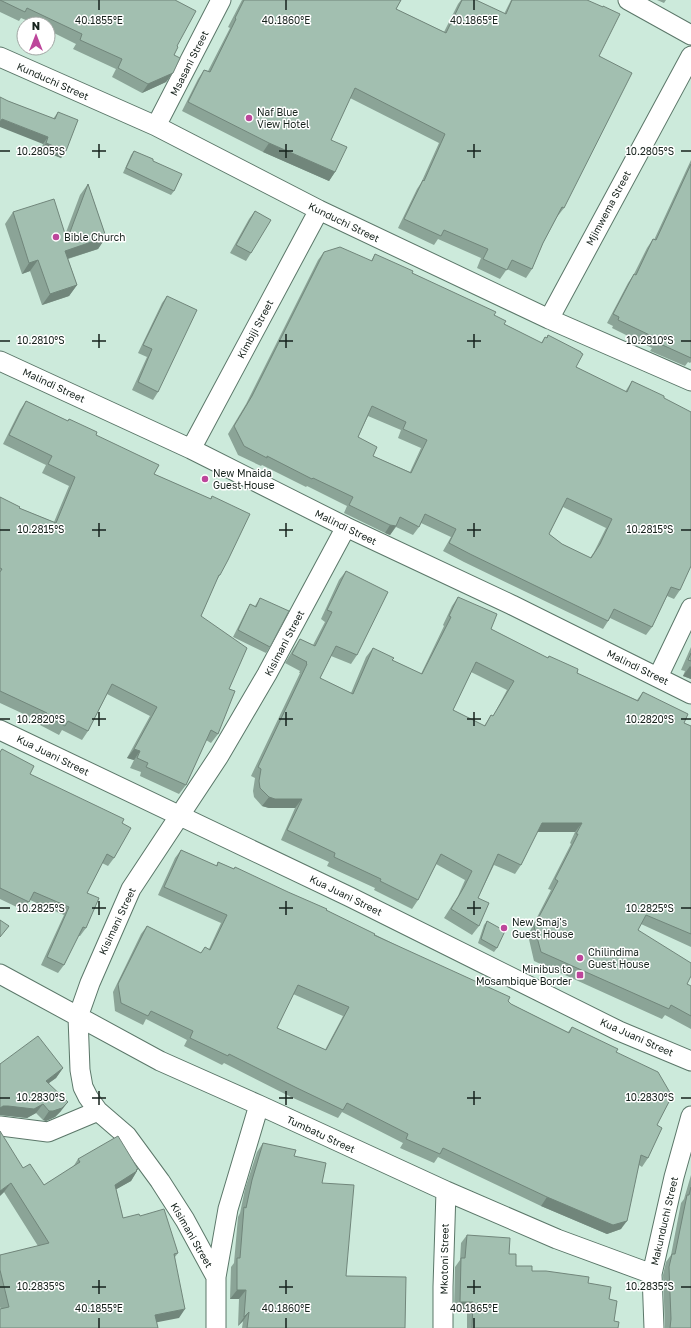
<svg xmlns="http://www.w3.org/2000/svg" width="691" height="1328" viewBox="0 0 691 1328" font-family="'Golos Text',sans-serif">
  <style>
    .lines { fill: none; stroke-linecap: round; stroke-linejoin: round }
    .minor-casing { stroke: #5b7769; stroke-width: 21 }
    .minor { stroke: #fff; stroke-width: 19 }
    .wall { fill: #8ba497; fill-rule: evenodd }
    .shaded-wall { fill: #71867b }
    .building { fill: #a2bfb0; stroke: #71867b; fill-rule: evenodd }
    .ticks { fill: none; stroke: #16221c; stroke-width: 1.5 }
    .poi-dot { fill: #bd469b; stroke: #fff; stroke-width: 1.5 }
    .labels { text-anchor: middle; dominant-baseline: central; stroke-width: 3; stroke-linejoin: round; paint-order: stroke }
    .street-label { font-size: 10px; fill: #16221c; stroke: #fff }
    .poi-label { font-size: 10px; fill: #16221c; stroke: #fff; text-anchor: start }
    .ticks-label { font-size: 10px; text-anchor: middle; fill: #16221c; stroke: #fff; stroke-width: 3; stroke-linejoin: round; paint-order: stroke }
  </style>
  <rect width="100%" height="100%" fill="#cceadb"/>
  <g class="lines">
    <g class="minor-casing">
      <path id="minor" d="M628,0L691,35
        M0,57L156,126L319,210L549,319L691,381
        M156,126L221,0
        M549,319L691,56
        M0,361L191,449L346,527L512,605L691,694
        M191,449L319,210
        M658,677L691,608
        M0,730L350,897L619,1031L691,1061
        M0,974L160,1061L259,1105L446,1191L557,1239L652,1274
        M0,1126L48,1132L98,1111
        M216,1277L185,1220L160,1181L127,1136L98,1111L88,1097L83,1087L80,1070L78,1017L90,983L131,889L219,756L267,674L346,527
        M216,1328V1277L228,1209L259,1105
        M443,1328V1287L446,1191
        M654,1328L652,1274L674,1177L691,1116"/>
    </g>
    <use href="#minor" class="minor"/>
  </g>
  <path class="wall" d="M0,0L177,46L174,55L173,73L166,82L142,93L112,77L116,69L73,49L76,44L48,30V24H35L21,18L19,21L0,12Z
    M242,0H401L396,9L444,32L458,4L461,0H476L504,14L511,0H587L599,56L564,208L557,217L543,243L532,269L526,278L507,269L500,279L477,268L481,258L438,239L434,245L398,228L417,189L421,183L439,143L350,98L331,140L335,172L329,181L263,152L182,111L198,79L204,70L208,71L230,28L228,27Z
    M657,0H666L664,3Z
    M8,101L53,119L58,112L66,151L61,158L41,150L43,144Z
    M134,151L153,161L174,191L171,195L123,173L131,155Z
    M691,160V362L690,363L688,362L685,366L650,351L652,348L612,328L613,326L607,323L628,283L634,274L647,248L653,239L654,240Z
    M88,184L106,237L98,249L68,259L77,285L69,296L42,305L30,271L22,274L5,224L13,212L65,235L80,195Z
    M255,211L251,253L246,261L230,253L249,219Z
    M324,252L371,261L375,254L494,315L504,324L541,343L545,337L546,338L548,335L576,367L625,392L632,381L664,398L680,590L674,599L667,596L652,627L646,635L610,618L603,629L464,562L443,551L451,537L421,523L419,527L413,535L396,527L390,535L385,533L344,513L347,506L307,486L306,487L262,465L261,466L238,455L228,434L246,404L318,260ZM368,416L401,430L398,438L421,448L410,472L373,456L358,437ZM563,507L606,528L594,552L590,558L562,544L549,534Z
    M167,296L158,392L153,400L132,390L147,357L138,353L162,303Z
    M26,401L68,421L69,419L96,435L154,474L210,499L212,496L220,575L216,581L201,616L229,689L218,734L211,743L206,740L186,785L179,794L140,776L141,772L130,768L134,760L127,758L150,716L107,694L88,731L82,740L62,730L59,735L40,725L41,722L0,703V497L19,508L54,522L69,486L42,473L46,465L3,444L20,410Z
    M346,571L357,655L351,664L331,656L320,678L351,693L366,657L373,648L392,660L421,674L444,626L443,625L452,606L458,597L491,629L548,658L549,656L577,673L637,700L643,692L684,723L691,726V947L641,924L638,930L687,984L691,986V1029L665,1015L662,1019L534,961L528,935L551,890L548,889L571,844L570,843L575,832H537L521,865L515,874L494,865L478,898L479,926L472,935L444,918L458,896L465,880L436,864L418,900L412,909L374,890L375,888L327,866L329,862L281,840L295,808H269L262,806L254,797L253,791L255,778L251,776L300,673H299L300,671L285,663L294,648L300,639L313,645L325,622L321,619L339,580ZM471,672L507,690L493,716L491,715L484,726L453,710Z
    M260,598L270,647L266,653L233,637L246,611L250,604L255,606Z
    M691,647V679L683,676L685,671L681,670Z
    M2,749L30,774L122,823L114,858L108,866L102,863L87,893L86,928L80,936H78L64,965L58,973L41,965L64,915L30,900L23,910L0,899V752Z
    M181,850L216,866L218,862L326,910L508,1001L511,1004L568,1032L572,1027L616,1052L657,1125L648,1158L642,1167L639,1165L621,1229L607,1234L541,1206L438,1157L434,1163L400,1148L403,1143L342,1112L338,1118L291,1097L224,1063L222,1065L184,1046L187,1040L146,1019L143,1025L115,1011L113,992L141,934L147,926L201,953L205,947L209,949L221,923L158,895L175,858ZM293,994L343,1016L325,1050L277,1028Z
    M487,921L497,948L494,952L478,943L484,925Z
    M0,1064L63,1068L56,1078L49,1083L61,1111L55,1117L46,1121L43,1120L36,1113L27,1118L0,1115Z
    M263,1143L294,1156L322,1183L346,1276L405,1328H242L243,1321L238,1326L239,1299H230L231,1267L234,1263L238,1217L240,1213L245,1189L257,1152Z
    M78,1159L137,1171L131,1181L116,1189L123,1218L140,1216L178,1253L175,1257L179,1318L1,1309L0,1307V1255L38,1246L4,1192L0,1196L23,1168L44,1185L73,1167Z
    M691,1175V1328H665L663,1275L666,1262L671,1255L681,1203L684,1199Z
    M467,1235L509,1254L516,1266L532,1271L588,1283L609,1299L614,1321L618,1328H467V1311H454L455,1267L460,1260L461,1243Z"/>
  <path class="shaded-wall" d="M173,73L166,82L142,93L148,84Z
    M2,119L48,137L43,144L0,127V121Z
    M46,143L66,151L61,158L41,150Z
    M269,143L335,172L329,181L263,152Z
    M106,237L98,249L57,262L65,251Z
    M38,260L30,271L22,274L29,263Z
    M77,285L69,296L42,305L50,294Z
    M390,525L396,526L390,535L385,533Z
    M690,666L691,667V679L683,676Z
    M134,749L140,751L134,760L127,758Z
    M269,797L302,799L295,808H269L262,806Z
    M542,823H582L575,832H535Z
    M63,1068L56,1078L39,1090L46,1081Z
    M68,1102L61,1111L55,1117L46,1121L43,1120L49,1111Z
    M43,1104L36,1113L27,1118L0,1115V1108L3,1106Z
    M138,1169L135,1173L137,1171L131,1181L108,1194L115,1185Z
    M11,1183L4,1192L0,1196V1191Z
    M547,1197L627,1221L621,1229L607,1234L541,1206Z
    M237,1290H246L239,1299H230Z
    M460,1302H473L467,1311H454Z
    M185,1309L179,1318L148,1324L155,1315Z
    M249,1312L243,1321L238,1326L244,1317Z"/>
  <path class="building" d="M0,0H175L196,11L177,46L178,47L174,55L180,58L173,73L148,84L118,68L122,59L80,40L82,34L27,8L25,12Z
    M244,0H401L396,9L446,33L462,0H476L506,14L512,0H587L603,7V6L620,14L599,56L632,73L564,208L562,207L543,243L532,269L512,260L507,270L483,259L488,249L444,230L441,236L404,219L423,180L424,181L445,134L355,88L331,140L347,147L335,172L269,143L188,102L204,70L210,72L236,19L235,18Z
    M0,97L8,101L55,119L58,112L78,120L66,151L46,143L48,137L2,119L0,122Z
    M134,151L153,159V161L182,174L174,191L126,168Z
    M691,164V358L656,342L658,339L618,320L619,317L613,314L634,274L636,275L653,239L656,240Z
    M88,184L106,237L65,251L77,285L50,294L38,260L29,263L13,212L54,199L67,240Z
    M255,211L271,220L251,253L236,245Z
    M340,247L372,261L375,254L413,271L412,273L496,312L494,315L506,321L504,324L542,343L545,337L547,338L548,335L581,352V353L583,354L576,367L627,392L632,381L664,396V398L691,412V566L680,590L671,587L652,627L614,609L608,621L470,554L449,543L456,529L425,514L419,527L400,517L396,526L390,525L349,505L353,497L313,478L312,479L267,456V458L244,446L234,426L252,396L324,252ZM372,406L406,422L403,429L427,440L411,473L373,456L377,447L358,437ZM567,498L612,519L600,544L591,558L562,544L549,534Z
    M167,296L197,310L158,392L138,382L152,349L143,345Z
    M26,401L68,421L69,419L97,432L96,435L159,465L154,474L211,499L212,496L250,514L228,560L220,575H219L201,616L247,648L229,689L235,691L218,734L211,730L186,785L146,767L148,763L137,758L140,751L134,749L157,707L112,684L88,731L68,721L65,726L46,716L47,713L0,691V572L2,569L0,568V497L20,507L19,508L56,523L75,477L48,464L52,456L9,435Z
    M346,571L388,592L357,655L336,646L320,678L353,694L373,648L394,658L392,660L422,674L451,617L449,616L458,597L497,614L491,629L548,658L549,656L578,669L577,673L638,701L643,692L688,714L684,723L691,726V934L646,915L638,930L691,963V976L687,984L691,986V1016L671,1005L669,1009L541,952L534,926L558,881L555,879L578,834H576L582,823H542L521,865L498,854L478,898L489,903L479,926L451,909L464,887L472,871L441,854L418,900L380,881L381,879L334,857L335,853L287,830L302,799H275L269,797L260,788L259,781L261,769L258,767L307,664L306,663L307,662L292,654L300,639L315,646L332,612L327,610ZM476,662L514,681L493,716L491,715L485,726L453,710Z
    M260,598L289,611L270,647L238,630L250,604L256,607Z
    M691,653V661L688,660Z
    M2,749L34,766L30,774L124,819L122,823L131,828L114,858L107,854L87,893L99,898L86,928L83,927L64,965L47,957L69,907L34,892L29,902L0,888V752Z
    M181,850L217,866L218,862L234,869L235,867L288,892L327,909L326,910L375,934L374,935L510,997L508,1001L511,1004L569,1033L572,1027L618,1049L616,1052L658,1072L672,1096L657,1125L662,1128L648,1158L641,1155L627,1221L613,1225L547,1197L443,1148L440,1154L406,1139L408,1134L347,1103L343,1110L297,1088L229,1054L228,1056L190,1038L193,1031L151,1011L148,1016L121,1003L118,984L147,926L201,953L205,947L210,950L227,915L164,887ZM298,985L349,1007L326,1050L277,1028Z
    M0,920L9,926L0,937Z
    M487,921L505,931L497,948L481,939Z
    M38,1036L63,1068L46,1081L68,1102L62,1108L53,1111H49L43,1104L34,1109L8,1106H3L0,1108V1064Z
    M0,1131L23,1168L30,1164L44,1185L80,1162L78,1159L118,1136L138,1169L136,1170L137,1171L115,1185L123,1218L139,1214L140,1216L164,1209L178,1253L174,1254L185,1309L155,1315L158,1328H0V1309L9,1307L0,1270V1255L49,1243L11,1183L0,1191Z
    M263,1143L296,1150L294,1156L326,1163L322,1183L354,1185L346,1276L406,1277L405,1328H247L249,1312L244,1317L246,1290H237V1258H240L244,1207L246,1208L252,1180Z
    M691,1187V1328H670L671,1319L669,1267L672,1254H675L687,1195H689Z
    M467,1235L510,1238L509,1254H516V1266H532V1271H546L589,1277L588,1283L611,1287L609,1299L617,1301L614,1321L619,1322L618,1328H472L473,1302H460L461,1258H465Z"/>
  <path class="ticks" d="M99,0V10M286,0V10M474,0V10M99,144V158M286,144V158M474,144V158M0,151H10M92,151H106M279,151H293M467,151H481M681,151H691M99,334V348M286,334V348M474,334V348M0,341H10M92,341H106M279,341H293M467,341H481M681,341H691M99,523V537M286,523V537M474,523V537M0,530H10M92,530H106M279,530H293M467,530H481M681,530H691M99,712V726M286,712V726M474,712V726M0,719H10M92,719H106M279,719H293M467,719H481M681,719H691M99,901V915M286,901V915M474,901V915M0,908H10M92,908H106M279,908H293M467,908H481M681,908H691M99,1091V1105M286,1091V1105M474,1091V1105M0,1098H10M92,1098H106M279,1098H293M467,1098H481M681,1098H691M99,1280V1294M286,1280V1294M474,1280V1294M0,1287H10M92,1287H106M279,1287H293M467,1287H481M681,1287H691M99,1318V1328M286,1318V1328M474,1318V1328"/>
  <g class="poi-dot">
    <circle cx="249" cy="118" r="4"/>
    <circle cx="56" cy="237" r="4"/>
    <circle cx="205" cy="479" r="4"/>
    <circle cx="504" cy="928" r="4"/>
    <circle cx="580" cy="958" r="4"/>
    <rect x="576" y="971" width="8" height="8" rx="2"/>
  </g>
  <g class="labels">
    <g class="street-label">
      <text transform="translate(189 63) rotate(-63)">Msasani Street</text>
      <text transform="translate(53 81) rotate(24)">Kunduchi Street</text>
      <text transform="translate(608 208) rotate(-62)">Mjimwema Street</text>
      <text transform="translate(344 222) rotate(26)">Kunduchi Street</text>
      <text transform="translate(255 329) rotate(-62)">Kimbiji Street</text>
      <text transform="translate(54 385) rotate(25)">Malindi Street</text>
      <text transform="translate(346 527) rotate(26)">Malindi Street</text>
      <text transform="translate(284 643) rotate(-62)">Kisimani Street</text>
      <text transform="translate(638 667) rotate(26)">Malindi Street</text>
      <text transform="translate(53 755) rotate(26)">Kua Juani Street</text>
      <text transform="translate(346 895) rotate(26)">Kua Juani Street</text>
      <text transform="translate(117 921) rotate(-65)">Kisimani Street</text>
      <text transform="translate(637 1037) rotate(24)">Kua Juani Street</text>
      <text transform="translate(321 1134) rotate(25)">Tumbatu Street</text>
      <text transform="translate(664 1221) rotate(-77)">Makunduchi Street</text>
      <text transform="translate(192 1235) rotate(60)">Kisimani Street</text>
      <text transform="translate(444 1259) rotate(-89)">Mkotoni Street</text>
    </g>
    <g class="poi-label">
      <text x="257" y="112">Naf Blue<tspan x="257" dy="12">View Hotel</tspan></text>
      <text x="64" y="237">Bible Church</text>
      <text x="213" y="473">New Mnaida<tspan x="213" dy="12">Guest House</tspan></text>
      <text x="512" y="922">New Smaj's<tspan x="512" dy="12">Guest House</tspan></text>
      <text x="588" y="952">Chilindima<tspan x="588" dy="12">Guest House</tspan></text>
      <text x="572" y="969" text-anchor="end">Minibus to<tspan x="572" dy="12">Mosambique Border</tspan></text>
    </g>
  </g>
  <g class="ticks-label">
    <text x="99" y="24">40.1855°E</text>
    <text x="286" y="24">40.1860°E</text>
    <text x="474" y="24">40.1865°E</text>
    <text x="41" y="155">10.2805°S</text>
    <text x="650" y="155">10.2805°S</text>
    <text x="41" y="344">10.2810°S</text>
    <text x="650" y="344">10.2810°S</text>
    <text x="41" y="533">10.2815°S</text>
    <text x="650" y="533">10.2815°S</text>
    <text x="41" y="723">10.2820°S</text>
    <text x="650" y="723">10.2820°S</text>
    <text x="41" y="912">10.2825°S</text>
    <text x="650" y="912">10.2825°S</text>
    <text x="41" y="1101">10.2830°S</text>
    <text x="650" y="1101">10.2830°S</text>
    <text x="41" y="1290">10.2835°S</text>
    <text x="650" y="1290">10.2835°S</text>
    <text x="99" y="1312">40.1855°E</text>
    <text x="286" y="1312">40.1860°E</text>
    <text x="474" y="1312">40.1865°E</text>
  </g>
  <g transform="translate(36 36)"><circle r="19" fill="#ffffff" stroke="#a2a7a4"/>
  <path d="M0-3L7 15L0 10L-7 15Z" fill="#bd469b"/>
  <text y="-6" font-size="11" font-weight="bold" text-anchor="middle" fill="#16221c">N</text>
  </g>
</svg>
